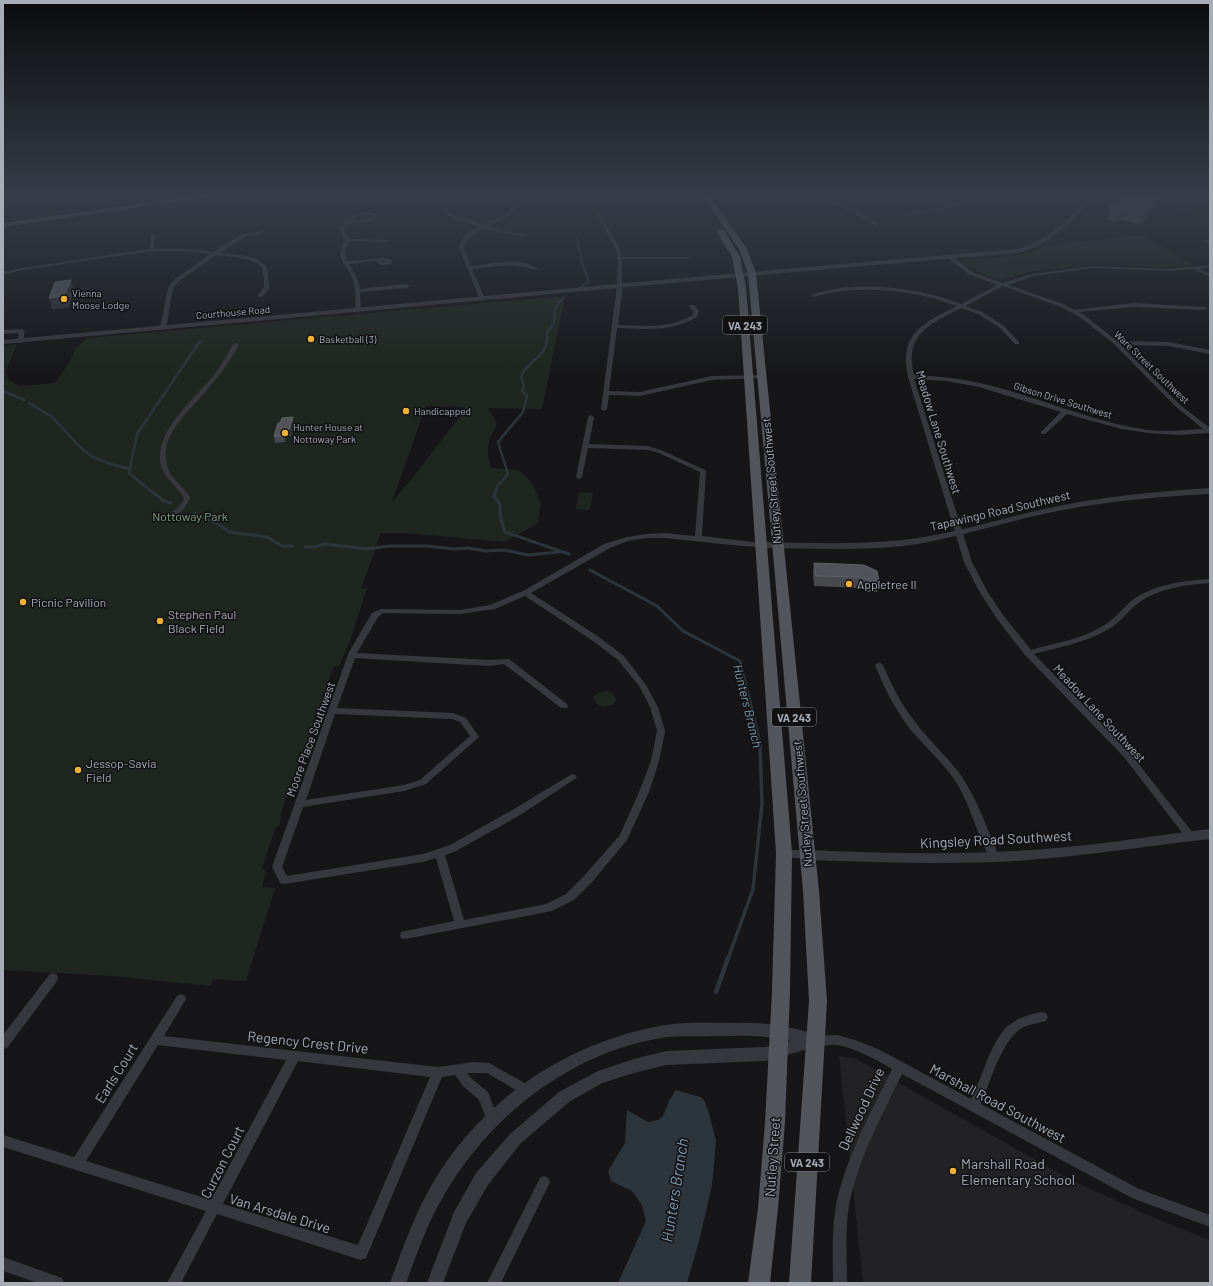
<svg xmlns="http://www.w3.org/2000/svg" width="1213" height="1286" viewBox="0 0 1213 1286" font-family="Barlow,sans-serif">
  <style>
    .built { fill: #222225 }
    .green { fill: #1e261f; fill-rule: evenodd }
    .water { fill: #2c353c }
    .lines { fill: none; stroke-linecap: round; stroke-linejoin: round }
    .stream-far4 { stroke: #2c353c; stroke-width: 2 }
    .stream-far3 { stroke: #2c353c; stroke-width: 2.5 }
    .stream-far2 { stroke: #2c353c; stroke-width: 3 }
    .stream-far1 { stroke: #2c353c; stroke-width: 3.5 }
    .stream { stroke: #2c353c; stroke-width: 4.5 }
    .minor { fill: #37383d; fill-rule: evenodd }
    .tertiary { fill: #37383d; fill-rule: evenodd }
    .primary { fill: #53555c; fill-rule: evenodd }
    .wall { fill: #47494d }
    .shaded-wall { fill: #2f3033 }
    .building { fill: #525359; stroke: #5f6168 }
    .poi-dot { fill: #f2b134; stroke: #111113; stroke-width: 1.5 }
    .labels { text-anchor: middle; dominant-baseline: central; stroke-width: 3; stroke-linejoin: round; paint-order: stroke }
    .far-poi-label { font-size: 10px; fill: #a8adb8; stroke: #111113; text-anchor: start }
    .far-street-label { font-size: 10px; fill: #a8adb8; stroke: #111113 }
    .shield { fill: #111113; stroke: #7b7e86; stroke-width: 1 }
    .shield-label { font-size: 11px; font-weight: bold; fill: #a8adb8 }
    .street-label { font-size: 12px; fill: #a8adb8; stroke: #111113 }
    .park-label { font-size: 12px; fill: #7fa381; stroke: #111113 }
    .poi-label { font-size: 12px; fill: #a8adb8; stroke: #111113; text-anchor: start }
    .water-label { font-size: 13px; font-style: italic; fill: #7f9bb3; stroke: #111113 }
    .near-street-label { font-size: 14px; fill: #a8adb8; stroke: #111113 }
    .near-poi-label { font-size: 14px; fill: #a8adb8; stroke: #111113; text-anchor: start }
    .near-water-label { font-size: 16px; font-style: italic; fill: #7f9bb3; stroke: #111113 }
  </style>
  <rect width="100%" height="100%" fill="#161618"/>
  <path class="built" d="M1100,195H1210V219L1096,199Z
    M839,1056L854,1058L862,1062L1075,1182L1157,1219L1210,1240V1283H863Z"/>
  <path class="green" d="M1210,201V216H1205L1181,204Z
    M1141,235L1195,265L1159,267L1115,264L1085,265L1028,272L1000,280L980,273L960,260C987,257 1020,259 1045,246Z
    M565,296L542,409L488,408L497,424C488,442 485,448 491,468L519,470L532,483L541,503L538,523L505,542L405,533H381L361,589L367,588L350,641L339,666H334L326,688H333L305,746L281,813L280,825L276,827L262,868L266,872L262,887L275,888L246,981L214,979L210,986L112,976L3,970V346L17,344L6,371L8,379L19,386L55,383L70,361L76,348L87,338ZM426,406L463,407L465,410L414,476L392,502Z
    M579,492L593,493L590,510L576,509Z
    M607,691L612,693L616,699L614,704C606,707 601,708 595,702L594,697L598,693Z"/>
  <path class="water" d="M676,1090L700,1097L704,1100L708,1110L716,1141L712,1185L699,1241L687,1283H618L646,1221L642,1205L632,1191L611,1181L608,1171L625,1143L627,1110L648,1122L658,1120L663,1116L669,1101Z"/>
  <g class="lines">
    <path class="stream-far4" d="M577,239L582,263L589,282L582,286
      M551,327L554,323L555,308L563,298"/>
    <path class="stream-far3" d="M3,391L24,400
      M29,403L52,417L80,447L91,456L110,464L130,469
      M152,492L129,473L137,434L200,341
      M495,492L497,487L508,474L498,442L523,412L527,396L522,391L524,387L521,376C531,356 549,359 547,332L552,326"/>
    <path class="stream-far2" d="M151,491L164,501L171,503
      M496,491L494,496L500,504V516L505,532L569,554
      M195,513L221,526L229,532L267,537L282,546H292
      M305,547H315L324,544L366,549L390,546H426L455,549L468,548L485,551L504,550L528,555L559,552
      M590,570L657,606L683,631L740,661L749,699"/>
    <path class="stream-far1" d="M728,959L753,889L762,804L760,745L749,698"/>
    <path class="stream" d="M716,992L728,958"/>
    <path class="minor" d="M510,195H514L519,203C514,216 500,220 488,226L507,232L525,234V236L507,234L484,228C475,233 467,237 463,247L471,266C492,264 520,256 538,269L536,270C512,263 497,266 472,269L485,299L480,300L459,247C463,235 469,232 480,226L449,217L443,212L445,207H449L447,212L453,215L484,224C495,219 510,215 515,203Z
      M787,195H802L757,202L755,201Z
      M814,195C830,195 868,215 880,225L876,226L850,211Z
      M917,195H925L952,205L976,195H983L949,209L905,216V214H907L948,206Z
      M1074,195H1084L1092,198L1090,199Z
      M361,212H370L379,215C369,227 354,218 343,228L349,239L386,240L388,241L386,242L349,241L345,252L347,261L383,258L393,260L391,264L382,265L375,261L349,264L356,276L360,289L407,284L410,286L407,288L360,292L361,311L358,313L355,311C356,301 356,290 353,280C347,261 334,263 345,240L339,228L344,223V219L351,215ZM370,215H374L372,218L348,221L358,216ZM381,261H388L383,262Z
      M599,214L601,215L620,249L621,257H688L690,258L688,259H622V294L618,325C644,326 669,329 693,315V311L689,306L690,305H694L699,311L697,317C672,332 645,329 617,328L609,391L640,392L712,376L761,375L764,377L763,378L712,380L640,396L609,395L607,409L604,411L602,410L601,409L616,294L618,263L616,249L597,215Z
      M263,231L265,232V233L246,236L220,253C233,254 260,255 267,268C268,271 268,275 268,278C270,288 270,289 262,297L257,296L264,287C264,281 264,273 262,268C255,257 228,257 216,255L179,281L173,288L166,328L163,330L160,328L168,288L175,279L211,254L187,251H152L17,271L3,275V272L16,269L150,249L151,235L153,234L155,235L154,249H187L214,252L233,239L243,234Z
      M1206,240L1210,241V244L1204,241Z
      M948,256H952L974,273L1003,283L1032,274L1093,266L1169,269L1210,265V267L1199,269L1210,274V277L1193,269L1169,271L1093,268L1033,276L1008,285L1063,304L1074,310L1133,303L1206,307L1207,308L1204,310L1133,307L1078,312L1084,315L1117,341L1169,342L1210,350V354L1169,346L1121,345L1179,404L1210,428V433L1179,435L1149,433L1121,429L1067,414L1045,434H1041V432L1061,412L979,387L946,381L914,379L972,562L987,591L1003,615L1031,650C1055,643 1079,640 1101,627C1113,621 1121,610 1131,601C1154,584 1182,581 1210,579V583C1184,585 1159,588 1137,604C1127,612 1119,624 1107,630C1085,643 1059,647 1034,654L1130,753L1193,833L1195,836L1193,839L1190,840L1187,839L1124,757L1025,655L997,619L979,591L964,562L908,377C898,333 924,323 957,306C923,292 872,286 835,292C828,293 821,295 814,297L811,295C816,293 821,292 826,291C866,281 923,289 961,304L998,285L970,275L948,258ZM1003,286L1059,306L1080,317L1114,344L1175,406L1203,429C1185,430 1167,432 1148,430C1090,422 1037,396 980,383C958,378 936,376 914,375C904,334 930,324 961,308L978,314L1000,328L1015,344H1019V342L1004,326L982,312L965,306Z
      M22,329L25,331L23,341L20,343L17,341L19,333L3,334V330Z
      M234,343L239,344C229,364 216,380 201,397C190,409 176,423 169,438C165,447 165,459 168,469C172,480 185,487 190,498C185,513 167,524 152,521L151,520L152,519C165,515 179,512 184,498C178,487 166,480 162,469C150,434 193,401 213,376C221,366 227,354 234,343Z
      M591,415L594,417L589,444L648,446L663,451L705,470L706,471L702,536L761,543L765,545L761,547L741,546L665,538H646L628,541L610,548L531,593L599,637L624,656L646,685L658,707L665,731L659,761L649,792L627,840L592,882L574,900L552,911L405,939L401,938L400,935L401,932L454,921L436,858L423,862L284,884L280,883L272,867L349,652L372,613L381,609L460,610L490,605L523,591L604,544L627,537L646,534L665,533L695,536L700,472L659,453L648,450L588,448L582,477L579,479L577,478L576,477L588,417ZM525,596L593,641L618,660L639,686L650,707L657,731L651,761L639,792L620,835L584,876L566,894L546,904L464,920L445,855L456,851L520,815L575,779L577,777L575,775L572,774L514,809L450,845L423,854L287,876L282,867L303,807L404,791L426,784L479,737L466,718L453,713L337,708L355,658L489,666L504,664L561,708H567L568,706L567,704L509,659L489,660L357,653L378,617L383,613L460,614L495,609ZM335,714L452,719L460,722L470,736L420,780L404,785L306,800Z
      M879,662L883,665C892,686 902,706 916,723C930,742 948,757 962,777C978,801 988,830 999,857L997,860L994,861L991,860C977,835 971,806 956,782C943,762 925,747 910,729C895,709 884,688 875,665Z
      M784,849L807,851L810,852L812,855L810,858L807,859L784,857L781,856L779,853L781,850Z
      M53,973L57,975L58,978L57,981L7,1048L3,1049V1035L49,975Z
      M181,994L185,996L186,999L164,1036L438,1067L474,1062L489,1063L530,1086L532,1090L530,1094L526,1096L487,1073H467L471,1078L488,1092L498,1119L496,1123L492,1125L488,1123L479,1100L463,1086L455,1075L442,1077L366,1258L361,1260L217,1214L181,1283H167L206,1211L3,1147V1135L74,1157L177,996ZM158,1045L286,1060L211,1200L86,1161ZM298,1061L430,1077L358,1245L223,1204Z
      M1042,1012L1046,1013L1048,1017L1046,1021C1038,1023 1030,1024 1022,1028C1002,1040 990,1082 981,1104L1139,1189L1210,1215V1227L1132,1198L902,1074C884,1112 862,1151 852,1192C844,1221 847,1253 847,1283H833C833,1253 831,1221 839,1192C850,1149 873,1109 892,1069C877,1060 854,1047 836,1045C828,1044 819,1048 811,1045L809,1041L811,1037L815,1036L837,1035L855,1040L880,1050L971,1099C977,1086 983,1072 988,1058C1001,1029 1009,1018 1042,1012Z
      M544,1176L548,1178L550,1182L501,1283H487L540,1178Z
      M3,1257L62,1278L64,1283H38L3,1271Z"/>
    <path class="tertiary" d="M159,195H165L164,204L159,203Z
      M1089,195H1094C1074,221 1051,244 1018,253C679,281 341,314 3,344V340C341,310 679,277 1018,249C1048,241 1069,219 1089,195Z
      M1210,488V494C1151,497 1096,502 1039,515C993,525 950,540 903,546C856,551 808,548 761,548L757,545L761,542C808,543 856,545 903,540C949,535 992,521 1036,511C1094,497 1151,492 1210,488Z
      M1210,829V839C1145,846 1080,857 1014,861C945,865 876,862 807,860L803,858L801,855L803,852L807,850C876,853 945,855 1014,851C1080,848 1145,837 1210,829Z
      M738,1023C766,1022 794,1027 820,1036L822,1041L820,1046L815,1047L765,1061L666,1065L634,1073L602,1083L569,1102L520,1144L488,1185L466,1223L443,1283H427L454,1212L476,1173L510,1134L559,1092L598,1071L634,1059L666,1051L765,1047L791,1041C764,1034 739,1036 713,1036C695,1037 678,1035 661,1038C570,1053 488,1117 443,1197C427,1224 417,1254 406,1283H390C402,1250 414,1216 431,1186C479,1102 565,1043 660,1026C685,1021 712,1023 738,1023Z"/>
    <path class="primary" d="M202,195H224L3,227V223Z
      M702,195H709L747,249L756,273L819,891L827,1001L811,1283H789L809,1001L803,891L748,273L739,249Z
      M718,230H724L740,257L746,288L792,853L790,991L785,1123L778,1208L770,1283H748L758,1208L765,1123L772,991L776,853L738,288L732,257L717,232Z"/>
  </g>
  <path class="wall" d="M1125,195H1161L1159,203L1142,224L1119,220L1117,222L1108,220L1111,206L1118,202Z
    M294,424L291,436H287L285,442L275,443L274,436Z
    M814,563L879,581L877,592H867L866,589L858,588L814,586L813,573Z"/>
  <path class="shaded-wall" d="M1160,195H1161L1159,203L1142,224L1144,214Z
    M1122,210L1119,220L1117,222L1119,213Z
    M71,280L74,292L68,308L52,309L49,298Z
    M293,417L294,424L291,436L289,430Z
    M285,430L287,436L285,442L284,436Z"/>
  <path class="building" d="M1125,195H1160L1144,214L1122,210L1119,213L1111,211V206L1115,202H1118Z
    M71,280L64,296L49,298L55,282Z
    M293,417L289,430H285L284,436H274L278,423H280L282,418Z
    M814,563L864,565L877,571L879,581H869L868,579L860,577L816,576Z"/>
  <linearGradient id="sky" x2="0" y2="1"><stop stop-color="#0c0c0d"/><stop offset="0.52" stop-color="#363c48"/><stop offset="1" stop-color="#363c48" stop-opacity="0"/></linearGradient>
  <rect width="1213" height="376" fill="url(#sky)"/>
  <g class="poi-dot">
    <circle cx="64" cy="299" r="4"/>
    <circle cx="311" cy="339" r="4"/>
    <circle cx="406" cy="411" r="4"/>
    <circle cx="285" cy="433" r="4"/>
    <circle cx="849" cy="584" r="4"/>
    <circle cx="23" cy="602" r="4"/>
    <circle cx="160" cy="621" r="4"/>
    <circle cx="78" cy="770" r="4"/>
    <circle cx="953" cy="1171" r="4"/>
  </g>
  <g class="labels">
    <g class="far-poi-label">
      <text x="72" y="293">Vienna<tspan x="72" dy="12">Moose Lodge</tspan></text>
      <text x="319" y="339">Basketball (3)</text>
      <text x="414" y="411">Handicapped</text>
      <text x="293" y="427">Hunter House at<tspan x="293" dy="12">Nottoway Park</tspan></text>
    </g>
    <g class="far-street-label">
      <text transform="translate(233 312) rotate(-5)">Courthouse Road</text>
      <text transform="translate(1152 367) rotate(44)">Ware Street Southwest</text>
      <text transform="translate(1063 400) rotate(17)">Gibson Drive Southwest</text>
    </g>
    <g class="shield">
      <rect x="723" y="316" width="44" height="18" rx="3"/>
      <rect x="772" y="708" width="44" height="18" rx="3"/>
      <rect x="785" y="1153" width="44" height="18" rx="3"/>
    </g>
    <g class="shield-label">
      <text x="745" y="325">VA 243</text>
      <text x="794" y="717">VA 243</text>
      <text x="807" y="1162">VA 243</text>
    </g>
    <g class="street-label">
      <text transform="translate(939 432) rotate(73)">Meadow Lane Southwest</text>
      <text transform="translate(771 481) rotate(-95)">Nutley Street Southwest</text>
      <text transform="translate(1000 510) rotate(-13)">Tapawingo Road Southwest</text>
      <text transform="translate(1100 713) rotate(47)">Meadow Lane Southwest</text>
      <text transform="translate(310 739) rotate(-70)">Moore Place Southwest</text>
      <text transform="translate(802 804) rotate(-95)">Nutley Street Southwest</text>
    </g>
    <g class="park-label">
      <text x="190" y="516">Nottoway Park</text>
    </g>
    <g class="poi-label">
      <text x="857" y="584">Appletree II</text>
      <text x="31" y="602">Picnic Pavilion</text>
      <text x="168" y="614">Stephen Paul<tspan x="168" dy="14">Black Field</tspan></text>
      <text x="86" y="763">Jessop-Savia<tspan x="86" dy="14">Field</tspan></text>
    </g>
    <g class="water-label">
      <text transform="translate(748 706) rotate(76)">Hunters Branch</text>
    </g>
    <g class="near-street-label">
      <text transform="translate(996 839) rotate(-3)">Kingsley Road Southwest</text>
      <text transform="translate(308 1042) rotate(6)">Regency Crest Drive</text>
      <text transform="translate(116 1073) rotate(-58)">Earls Court</text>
      <text transform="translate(998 1103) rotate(28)">Marshall Road Southwest</text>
      <text transform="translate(861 1109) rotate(-65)">Dellwood Drive</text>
      <text transform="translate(772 1157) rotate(-86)">Nutley Street</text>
      <text transform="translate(222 1162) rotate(-63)">Curzon Court</text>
      <text transform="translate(280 1213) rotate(17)">Van Arsdale Drive</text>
    </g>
    <g class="near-poi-label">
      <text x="961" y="1163">Marshall Road<tspan x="961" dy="16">Elementary School</tspan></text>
    </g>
    <g class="near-water-label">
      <text transform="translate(674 1190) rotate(-81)">Hunters Branch</text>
    </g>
  </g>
  <rect width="1213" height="1286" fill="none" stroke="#a8adb8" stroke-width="8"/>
</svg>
